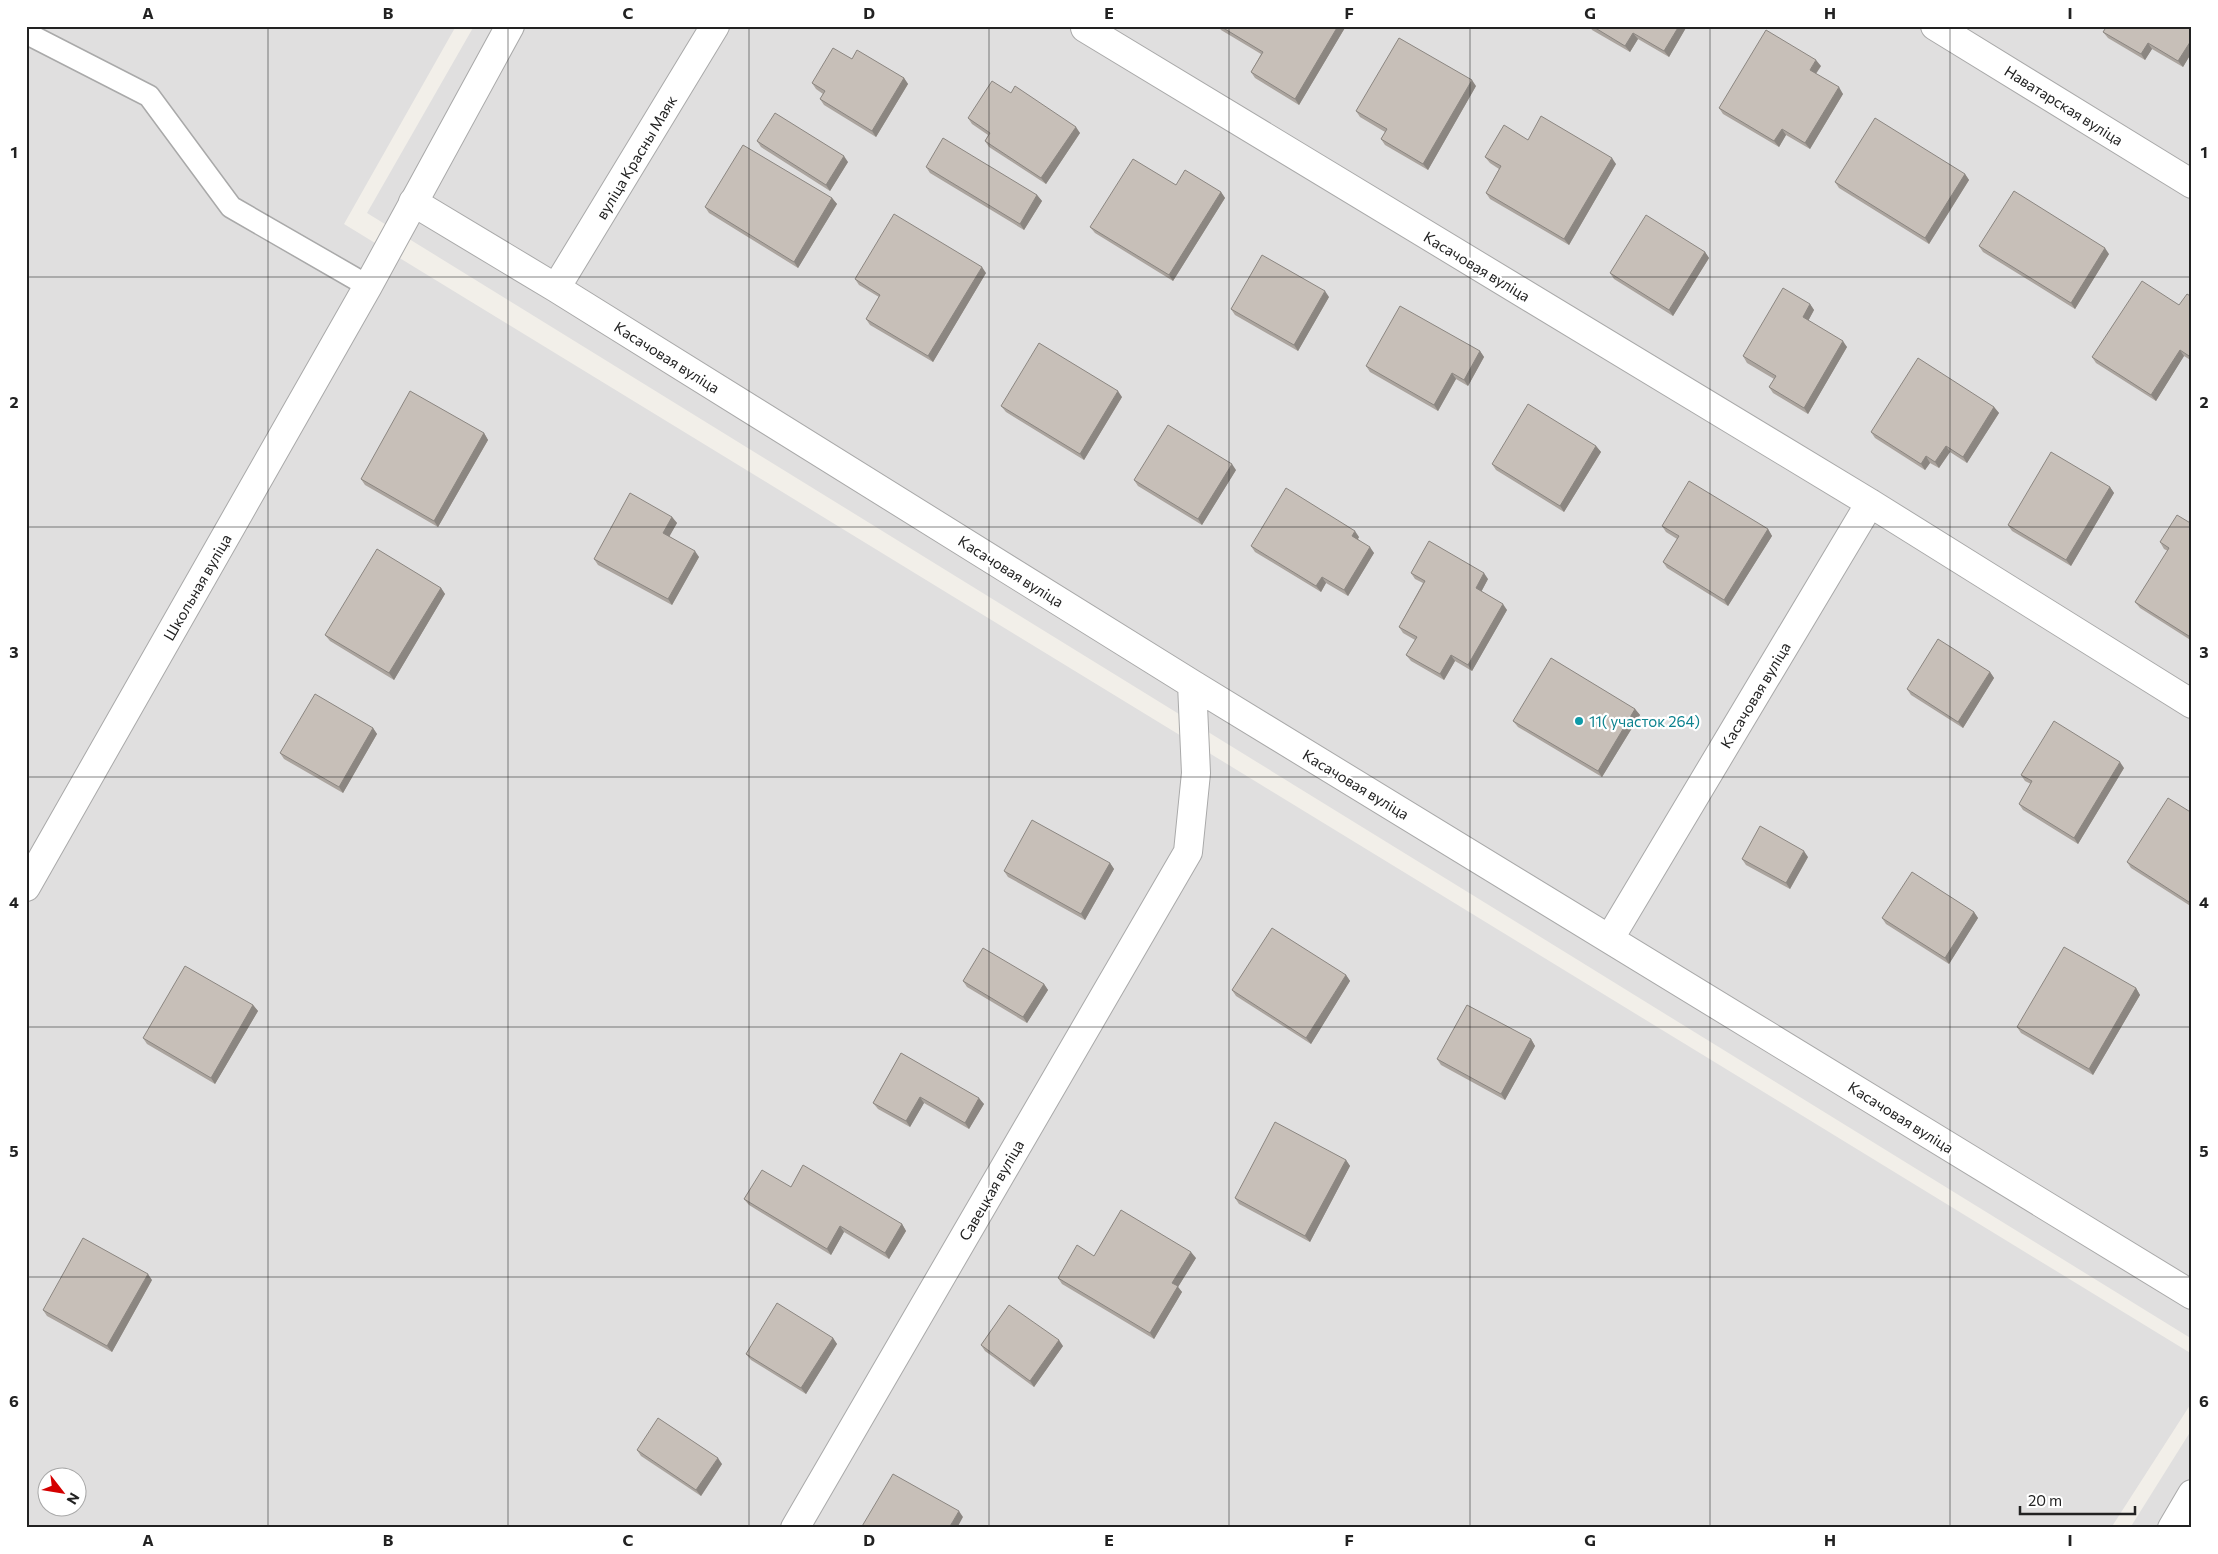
<svg xmlns="http://www.w3.org/2000/svg" width="2218" height="1554" viewBox="0 0 2218 1554" font-family="Commissioner,sans-serif">
  <style>
    .residential { fill: #e0dfdf; fill-rule: evenodd }
    .lines { fill: none; stroke-linecap: round; stroke-linejoin: round }
    .service-casing { stroke: #a9a9a9; stroke-width: 24 }
    .minor-casing { stroke: #a9a9a9; stroke-width: 30 }
    .tertiary-casing { stroke: #a9a9a9; stroke-width: 30 }
    .service { stroke: #fff; stroke-width: 21 }
    .minor { stroke: #fff; stroke-width: 28 }
    .tertiary { stroke: #fff; stroke-width: 28 }
    .wall { fill: #aba49e }
    .shaded-wall { fill: #8b8681 }
    .building { fill: #c7bfb8; stroke: #8b8681 }
    .grid { fill: none; stroke: #222; stroke-width: 1; stroke-opacity: 0.55 }
    .culture-dot { fill: #0f9aa8; stroke: #fff; stroke-width: 2 }
    .labels { text-anchor: middle; dominant-baseline: central; stroke-width: 4.5; stroke-linejoin: round; paint-order: stroke }
    .street-label { font-size: 15px; fill: #222; stroke: #fff }
    .culture-label { font-size: 15px; fill: #0d838f; stroke: #fff; text-anchor: start }
    .neatline { fill: none; stroke: #222; stroke-width: 2 }
    .grid-label { font-size: 16px; text-anchor: middle; font-weight: bold; fill: #222 }
  </style>
  <rect width="100%" height="100%" fill="#f2efe9"/>
  <path class="residential" d="M26,26H456L344,224L2192,1354V1402L2111,1528H26ZM48,1476H78V1506H48Z
    M474,26H2192V1339L367,213Z
    M2192,1429V1528H2130Z"/>
  <g class="lines">
    <g class="service-casing">
      <path id="service" d="M26,33L149,96L231,207L368,286"/>
    </g>
    <g class="minor-casing">
      <path id="minor" d="M1935,26L2192,184
        M1085,28L1870,503L2192,704
        M413,202L556,288L1192,684L2192,1295
        M556,288L715,26
        M1610,938L1870,503
        M795,1528L1188,852L1196,773L1192,684
        M2172,1528L2192,1494"/>
    </g>
    <g class="tertiary-casing">
      <path id="tertiary" d="M26,887L368,286L510,26"/>
    </g>
    <use href="#service" class="service"/>
    <use href="#minor" class="minor"/>
    <use href="#tertiary" class="tertiary"/>
  </g>
  <path class="wall" d="M1218,26H1346L1299,105L1255,78L1251,72L1261,54L1221,30Z
    M1590,26H1687L1669,57L1638,39L1630,52L1592,30Z
    M2192,26V52L2183,67L2152,49L2145,60L2108,38L2103,32Z
    M852,59L904,78L908,84L876,137L824,105L820,99L823,94L816,89L812,83Z
    M1821,66L1816,74L1843,94L1810,149L1786,135L1779,147L1723,114L1719,108Z
    M1476,86L1428,170L1385,145L1381,139L1385,132L1360,117L1356,111Z
    M1011,93L1080,133L1046,184L989,147L985,141L988,135L972,124L968,118Z
    M1528,140L1616,164L1569,245L1490,199L1486,193L1499,169L1490,163L1485,157Z
    M757,141L848,162L830,191L761,147Z
    M926,167L1037,195L1042,201L1024,230L930,173Z
    M1965,174L1969,180L1929,244L1839,188L1835,182Z
    M1176,185L1221,192L1225,198L1173,281L1095,233L1090,227Z
    M832,198L837,204L798,268L709,213L705,207Z
    M1979,246L2109,254L2075,309L1983,252Z
    M1705,252L1709,258L1673,316L1614,279L1610,273Z
    M986,273L933,362L870,325L866,319L879,297L859,285L855,279Z
    M1329,297L1298,351L1235,315L1231,309Z
    M2192,297V361L2184,356L2156,401L2096,363L2092,357L2179,305Z
    M1810,304L1814,310L1808,321L1847,347L1808,414L1773,393L1769,387L1774,379L1747,363L1743,356Z
    M1480,351L1484,357L1468,386L1456,379L1438,411L1370,372L1366,366Z
    M1122,397L1084,460L1006,412L1001,406Z
    M1994,407L1999,413L1967,463L1950,452L1939,468L1930,463L1925,470L1875,438L1871,432Z
    M484,433L488,440L438,527L365,485L361,479Z
    M1596,446L1601,452L1564,512L1496,470L1492,464Z
    M1236,470L1202,525L1138,486L1134,480Z
    M2110,487L2114,493L2071,566L2012,531L2008,525Z
    M672,517L677,523L669,536L699,557L672,605L598,565L594,559Z
    M2192,524V641L2140,608L2135,602L2168,551L2164,549L2160,542Z
    M1662,526L1768,529L1772,536L1728,606L1667,568L1663,562L1677,539L1666,532Z
    M1359,537L1358,539L1374,553L1348,596L1326,583L1321,592L1255,552L1251,546Z
    M1411,573L1488,579L1481,592L1507,610L1472,671L1455,661L1444,680L1411,661L1406,655L1415,640L1403,633L1399,627L1423,583L1415,579Z
    M441,588L445,594L394,680L330,641L325,635Z
    M1990,672L1994,678L1963,728L1911,695L1907,689Z
    M1635,709L1640,715L1602,777L1518,727L1513,721Z
    M373,728L377,734L343,793L284,759L280,753Z
    M2124,768L2078,844L2023,810L2019,804L2031,784L2025,781L2021,775Z
    M2192,813V907L2131,868L2127,862Z
    M1808,857L1790,889L1746,865L1742,859Z
    M1110,863L1114,869L1085,920L1008,877L1004,871Z
    M1974,912L1978,918L1949,964L1886,924L1882,918Z
    M1346,975L1350,981L1311,1044L1236,996L1232,990Z
    M963,981L1044,984L1048,990L1027,1023L967,987Z
    M2136,988L2140,995L2093,1075L2021,1033L2017,1027Z
    M253,1005L258,1011L215,1084L147,1044L143,1038Z
    M1531,1039L1535,1046L1505,1100L1441,1065L1437,1059Z
    M901,1053L984,1104L969,1129L924,1103L910,1127L878,1109L873,1103Z
    M1346,1160L1350,1166L1310,1242L1239,1204L1235,1198Z
    M791,1187L902,1224L906,1231L889,1259L844,1232L831,1255L749,1205L744,1199Z
    M1094,1256L1196,1258L1178,1287L1182,1292L1154,1339L1062,1284L1058,1278Z
    M152,1280L112,1352L47,1316L43,1310Z
    M833,1338L837,1344L806,1394L751,1360L746,1354Z
    M981,1345L1063,1346L1034,1387L985,1351Z
    M637,1450L722,1464L701,1496L641,1456Z"/>
  <path class="shaded-wall" d="M1338,26H1346L1299,105L1295,99Z
    M1679,26H1687L1669,57L1664,51Z
    M1633,33L1638,39L1630,52L1625,46Z
    M2192,39V52L2183,67L2178,61Z
    M2148,43L2152,49L2145,60L2141,54Z
    M1816,60L1821,66L1814,76L1810,70Z
    M904,78L908,84L876,137L872,131Z
    M1472,80L1476,86L1428,170L1423,164Z
    M1839,87L1843,94L1810,149L1805,143Z
    M1076,127L1080,133L1046,184L1041,178Z
    M1782,129L1786,135L1779,147L1774,141Z
    M844,156L848,162L830,191L826,185Z
    M1612,158L1616,164L1569,245L1564,239Z
    M1965,174L1969,180L1929,244L1925,238Z
    M1221,192L1225,198L1173,281L1169,275Z
    M1037,195L1042,201L1024,230L1020,224Z
    M832,198L837,204L798,268L794,262Z
    M2105,248L2109,254L2075,309L2071,303Z
    M1705,252L1709,258L1673,316L1669,310Z
    M982,267L986,273L933,362L928,356Z
    M1325,291L1329,297L1298,351L1294,345Z
    M1810,304L1814,310L1807,323L1803,317Z
    M1843,341L1847,347L1808,414L1804,408Z
    M2180,350L2184,356L2156,401L2151,395Z
    M1480,351L1484,357L1468,386L1464,380Z
    M1452,373L1456,379L1438,411L1434,405Z
    M1118,391L1122,397L1084,460L1080,454Z
    M1994,407L1999,413L1967,463L1963,457Z
    M484,433L488,440L438,527L434,521Z
    M1596,446L1601,452L1564,512L1560,506Z
    M1946,446L1950,452L1939,468L1935,462Z
    M1926,456L1930,463L1925,470L1921,464Z
    M1232,464L1236,470L1202,525L1198,519Z
    M2110,487L2114,493L2071,566L2066,560Z
    M672,517L677,523L668,539L663,533Z
    M1768,529L1772,536L1728,606L1724,600Z
    M1355,531L1359,537L1356,542L1352,536Z
    M1370,547L1374,553L1348,596L1344,590Z
    M695,551L699,557L672,605L668,599Z
    M1484,573L1488,579L1480,594L1476,588Z
    M1322,577L1326,583L1321,592L1316,586Z
    M441,588L445,594L394,680L389,673Z
    M1503,604L1507,610L1472,671L1468,665Z
    M1451,655L1455,661L1444,680L1440,674Z
    M1990,672L1994,678L1963,728L1958,722Z
    M1635,709L1640,715L1602,777L1598,771Z
    M373,728L377,734L343,793L339,787Z
    M2120,762L2124,768L2078,844L2074,838Z
    M1804,851L1808,857L1790,889L1786,883Z
    M1110,863L1114,869L1085,920L1081,914Z
    M1974,912L1978,918L1949,964L1945,958Z
    M1346,975L1350,981L1311,1044L1306,1038Z
    M1044,984L1048,990L1027,1023L1023,1017Z
    M2136,988L2140,995L2093,1075L2089,1069Z
    M253,1005L258,1011L215,1084L211,1078Z
    M1531,1039L1535,1046L1505,1100L1501,1094Z
    M920,1097L924,1103L910,1127L906,1121Z
    M979,1098L984,1104L969,1129L965,1123Z
    M1346,1160L1350,1166L1310,1242L1305,1236Z
    M902,1224L906,1231L889,1259L885,1253Z
    M840,1226L844,1232L831,1255L827,1249Z
    M1191,1252L1196,1258L1178,1287L1182,1292L1154,1339L1150,1333L1172,1283Z
    M148,1274L152,1280L112,1352L107,1346Z
    M833,1338L837,1344L806,1394L801,1388Z
    M1059,1340L1063,1346L1034,1387L1030,1381Z
    M718,1458L722,1464L701,1496L696,1490Z
    M959,1511L963,1517L957,1528H949Z"/>
  <path class="building" d="M1220,26H1338L1295,99L1251,72L1263,52Z
    M1592,26H1679L1664,51L1633,33L1625,46Z
    M2107,26H2192V39L2178,61L2148,43L2141,54L2103,32Z
    M1766,30L1816,60L1810,70L1839,87L1805,143L1782,129L1774,141L1719,108Z
    M1399,38L1472,80L1423,164L1381,139L1387,129L1356,111Z
    M833,48L852,59L857,50L904,78L872,131L820,99L825,91L812,83Z
    M992,81L1011,93L1015,86L1076,127L1041,178L985,141L990,133L968,118Z
    M775,113L844,156L826,185L757,141Z
    M1541,116L1612,158L1564,239L1486,193L1501,166L1485,157L1504,125L1528,140Z
    M1875,118L1965,174L1925,238L1835,182Z
    M943,138L1037,195L1020,224L926,167Z
    M743,145L832,198L794,262L705,207Z
    M1133,159L1176,185L1185,170L1221,192L1169,275L1090,227Z
    M2014,191L2105,248L2071,303L1979,246Z
    M894,214L982,267L928,356L866,319L880,295L855,279Z
    M1646,215L1705,252L1669,310L1610,273Z
    M1262,255L1325,291L1294,345L1231,309Z
    M2142,281L2179,305L2187,294L2192,297V358L2180,350L2151,395L2092,357Z
    M1783,288L1810,304L1803,317L1843,341L1804,408L1769,387L1776,376L1743,356Z
    M1400,306L1480,351L1464,380L1452,373L1434,405L1366,366Z
    M1039,343L1118,391L1080,454L1001,406Z
    M1918,358L1994,407L1963,457L1946,446L1935,462L1926,456L1921,464L1871,432Z
    M410,391L484,433L434,521L361,479Z
    M1528,404L1596,446L1560,506L1492,464Z
    M1168,425L1232,464L1198,519L1134,480Z
    M2051,452L2110,487L2066,560L2008,525Z
    M1689,481L1768,529L1724,600L1663,562L1679,536L1662,526Z
    M1286,488L1355,531L1352,536L1370,547L1344,590L1322,577L1316,586L1251,546Z
    M630,493L672,517L663,533L695,551L668,599L594,559Z
    M2177,515L2192,524V638L2135,602L2169,548L2160,542Z
    M1429,541L1484,573L1476,588L1503,604L1468,665L1451,655L1440,674L1406,655L1417,637L1399,627L1425,581L1411,573Z
    M377,549L441,588L389,673L325,635Z
    M1938,639L1990,672L1958,722L1907,689Z
    M1551,658L1635,709L1598,771L1513,721Z
    M315,694L373,728L339,787L280,753Z
    M2054,721L2120,762L2074,838L2019,804L2032,781L2021,775Z
    M2168,798L2192,813V904L2127,862Z
    M1032,820L1110,863L1081,914L1004,871Z
    M1760,826L1804,851L1786,883L1742,859Z
    M1912,872L1974,912L1945,958L1882,918Z
    M1272,928L1346,975L1306,1038L1232,990Z
    M2064,947L2136,988L2089,1069L2017,1027Z
    M983,948L1044,984L1023,1017L963,981Z
    M185,966L253,1005L211,1078L143,1038Z
    M1467,1005L1531,1039L1501,1094L1437,1059Z
    M901,1053L979,1098L965,1123L920,1097L906,1121L873,1103Z
    M1275,1122L1346,1160L1305,1236L1235,1198Z
    M803,1165L902,1224L885,1253L840,1226L827,1249L744,1199L762,1170L791,1187Z
    M1121,1210L1191,1252L1172,1283L1178,1286L1150,1333L1058,1278L1077,1245L1094,1256Z
    M83,1238L148,1274L107,1346L43,1310Z
    M777,1303L833,1338L801,1388L746,1354Z
    M1009,1305L1059,1340L1030,1381L981,1345Z
    M658,1418L718,1458L696,1490L637,1450Z
    M893,1474L959,1511L949,1528H861Z"/>
  <path class="grid" d="M268,26V1528M508,26V1528M749,26V1528M989,26V1528M1229,26V1528M1470,26V1528M1710,26V1528M1950,26V1528M26,277H2192M26,527H2192M26,777H2192M26,1027H2192M26,1277H2192"/>
  <circle class="culture-dot" cx="1579" cy="721" r="5"/>
  <g class="labels">
    <g class="street-label">
      <text transform="translate(2064 105) rotate(32)">Наватарская вуліца</text>
      <text transform="translate(636 157) rotate(-59)">вуліца Красны Маяк</text>
      <text transform="translate(1477 266) rotate(31)">Касачовая вуліца</text>
      <text transform="translate(667 357) rotate(32)">Касачовая вуліца</text>
      <text transform="translate(1011 571) rotate(32)">Касачовая вуліца</text>
      <text transform="translate(197 587) rotate(-60)">Школьная вуліца</text>
      <text transform="translate(1755 695) rotate(-59)">Касачовая вуліца</text>
      <text transform="translate(1356 784) rotate(31)">Касачовая вуліца</text>
      <text transform="translate(1901 1117) rotate(32)">Касачовая вуліца</text>
      <text transform="translate(991 1190) rotate(-60)">Савецкая вуліца</text>
    </g>
    <g class="culture-label">
      <text x="1589" y="721">11( участок 264)</text>
    </g>
  </g>
  <rect width="2218" height="1554" fill="none" stroke="#ffffff" stroke-width="55"/>
  <g transform="translate(62 1492) rotate(121)"><circle r="24" fill="#ffffff" stroke="#a7a7a7"/>
  <path d="M0-4L9 19L0 12L-9 19Z" fill="#d40000"/>
  <text y="-8" font-size="14" font-weight="bold" text-anchor="middle" fill="#222222">N</text>
  </g>
  <path d="M2020 1506v8h115v-8" fill="none" stroke="#222222" stroke-width="2.5"/>
  <text x="2028" y="1506" font-size="15" fill="#222222" stroke="#ffffff" stroke-width="4" paint-order="stroke">20 m</text>
  <rect x="28" y="28" width="2162" height="1498" class="neatline"/>
  <g class="grid-label">
    <text x="148" y="19">A</text>
    <text x="388" y="19">B</text>
    <text x="628" y="19">C</text>
    <text x="869" y="19">D</text>
    <text x="1109" y="19">E</text>
    <text x="1349" y="19">F</text>
    <text x="1590" y="19">G</text>
    <text x="1830" y="19">H</text>
    <text x="2070" y="19">I</text>
    <text x="14" y="158">1</text>
    <text x="2204" y="158">1</text>
    <text x="14" y="408">2</text>
    <text x="2204" y="408">2</text>
    <text x="14" y="658">3</text>
    <text x="2204" y="658">3</text>
    <text x="14" y="908">4</text>
    <text x="2204" y="908">4</text>
    <text x="14" y="1157">5</text>
    <text x="2204" y="1157">5</text>
    <text x="14" y="1407">6</text>
    <text x="2204" y="1407">6</text>
    <text x="148" y="1546">A</text>
    <text x="388" y="1546">B</text>
    <text x="628" y="1546">C</text>
    <text x="869" y="1546">D</text>
    <text x="1109" y="1546">E</text>
    <text x="1349" y="1546">F</text>
    <text x="1590" y="1546">G</text>
    <text x="1830" y="1546">H</text>
    <text x="2070" y="1546">I</text>
  </g>
</svg>
